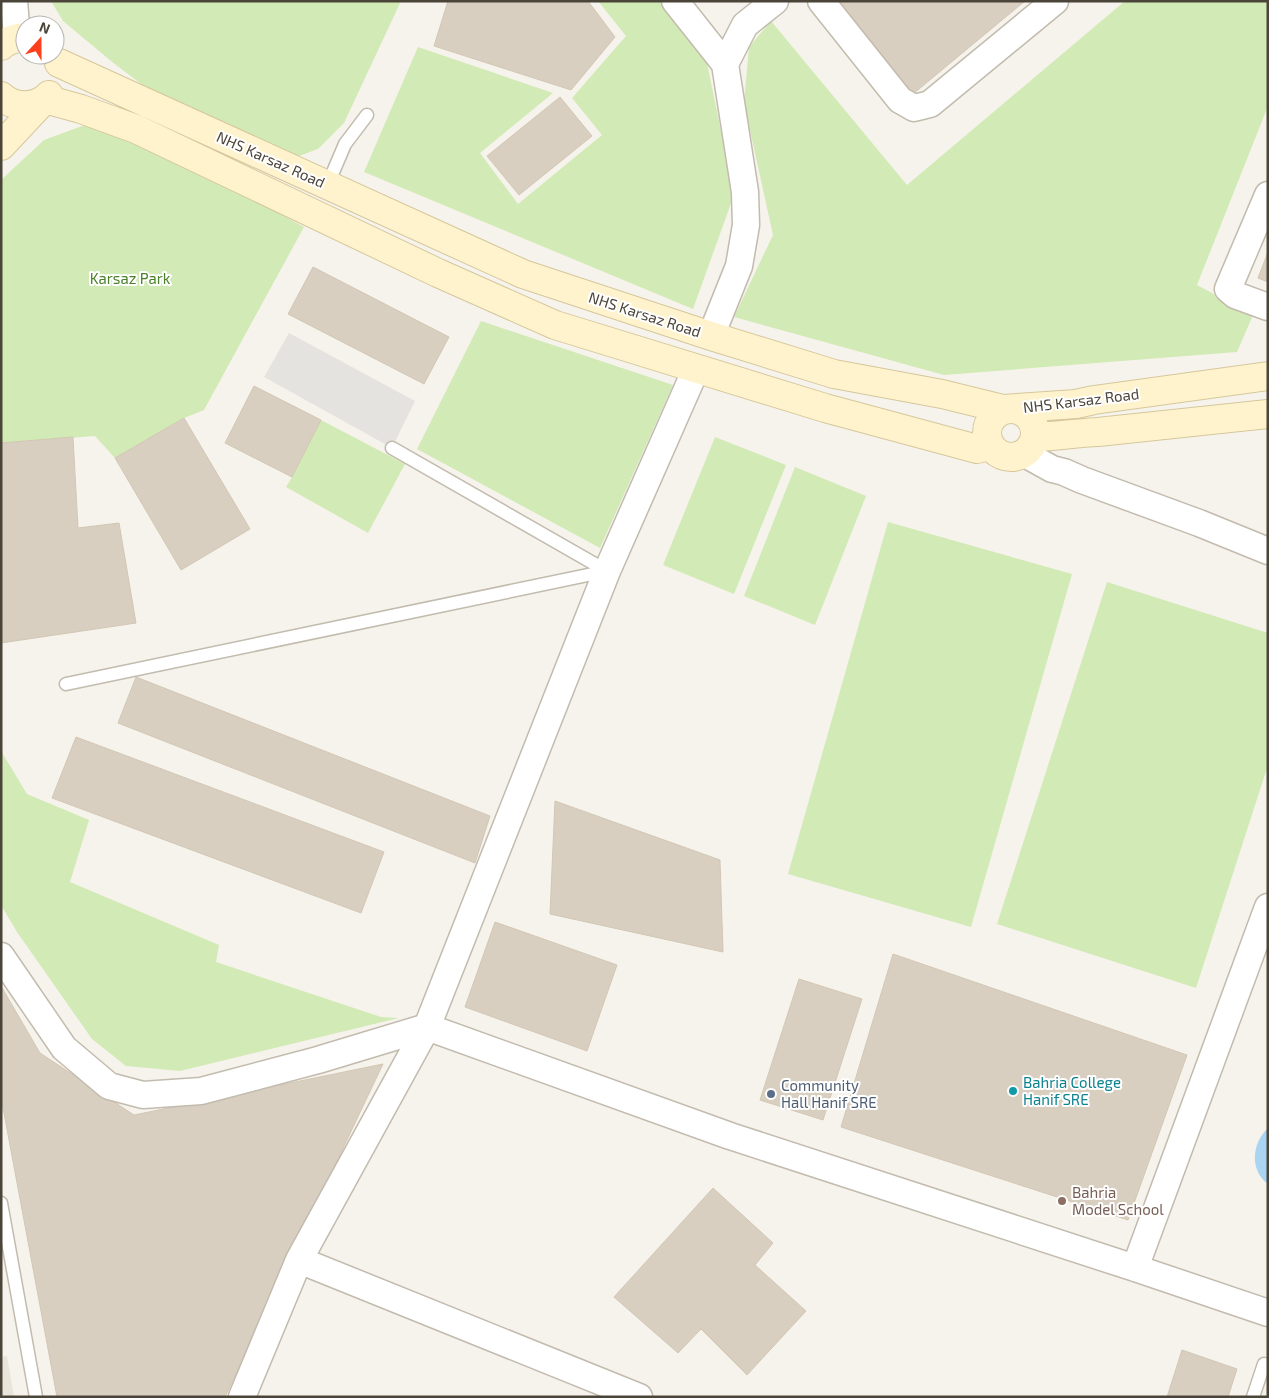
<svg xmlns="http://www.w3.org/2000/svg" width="1269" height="1398" viewBox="0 0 1269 1398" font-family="'Exo 2',sans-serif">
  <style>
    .residential { fill: #eae5da }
    .green { fill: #d2eab5 }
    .parking { fill: #e5e3e0 }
    .water { fill: #a9d4f2 }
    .building { fill: #d8cfc1; stroke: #d3c7b4 }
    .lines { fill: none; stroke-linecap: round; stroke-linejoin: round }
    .lane-casing { stroke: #c2bbae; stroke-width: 15 }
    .street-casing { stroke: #c2bbae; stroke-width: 29 }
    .secondary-casing { stroke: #d6c79b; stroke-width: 30 }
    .lane { stroke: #fff; stroke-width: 12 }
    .street { stroke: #fff; stroke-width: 26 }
    .secondary { stroke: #fff3cd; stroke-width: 28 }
    .culture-dot { fill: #0f9aa8; stroke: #fff; stroke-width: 2 }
    .service-dot { fill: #5c6f8a; stroke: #fff; stroke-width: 2 }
    .education-dot { fill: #8d6e63; stroke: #fff; stroke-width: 2 }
    .labels { text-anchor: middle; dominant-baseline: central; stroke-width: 4; stroke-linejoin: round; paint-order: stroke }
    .street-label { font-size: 15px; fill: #4b4439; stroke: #fff }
    .park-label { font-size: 15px; fill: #4a7f2a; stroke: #fff }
    .culture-label { font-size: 15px; fill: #0d838f; stroke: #fff; text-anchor: start }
    .service-label { font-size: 15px; fill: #4e5e75; stroke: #fff; text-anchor: start }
    .education-label { font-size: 15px; fill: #785e54; stroke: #fff; text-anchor: start }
  </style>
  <rect width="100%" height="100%" fill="#f6f3ec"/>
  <path class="residential" d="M7,1356L14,1397H1V1357Z"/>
  <path class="green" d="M51,1H401L344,123L318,149L283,162L162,100L111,61L63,21Z
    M598,1H663L706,58L734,195L693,309L364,172L418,47L553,93L480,153L518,204L602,135L572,98L626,36Z
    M1125,1H1268V106L1197,285L1253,315L1237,352L944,375L734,317L773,235L744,103L749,47L771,21L907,185Z
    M82,126L117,128L173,156L304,227L204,410L184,418L115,458L95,436L1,443V180L44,140Z
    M481,321L673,385L600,548L417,449Z
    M321,420L405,464L368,533L286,487L292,477Z
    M715,437L786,465L734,594L663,565Z
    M795,467L866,496L815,625L744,596Z
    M888,522L1072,574L971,927L788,874Z
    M1107,582L1268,633V765L1196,988L997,924Z
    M1,751L27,794L89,820L70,882L219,945L216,962L381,1017L399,1018L180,1071L126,1066L92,1039L17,932L1,905Z"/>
  <path class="parking" d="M289,333L415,401L392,448L264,377Z"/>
  <path class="water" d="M1268,1128V1184C1249,1170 1252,1143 1268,1128Z"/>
  <path class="building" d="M448,1H588L615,37L571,90L434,46Z
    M836,1H1025L913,94Z
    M560,97L592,136L519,195L487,156Z
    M1268,252V282L1258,278Z
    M313,267L449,337L424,384L288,314Z
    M254,386L321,420L292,477L225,443Z
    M184,418L250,529L181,570L115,458Z
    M73,437L78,528L119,523L136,623L1,643V443Z
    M136,677L490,816L475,863L118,723Z
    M76,737L384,852L361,913L52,798Z
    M555,801L720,860L723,952L550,914Z
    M495,922L617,965L587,1051L465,1007Z
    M893,954L1187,1055L1128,1220L841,1127Z
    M799,979L862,999L823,1120L760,1100Z
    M1,986L40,1053L134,1115L383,1064L225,1397H57L1,1097Z
    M713,1188L773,1243L755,1265L806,1311L747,1375L701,1329L678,1353L614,1297Z
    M1182,1350L1237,1369L1228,1397H1167Z"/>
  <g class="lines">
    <g class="lane-casing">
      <path id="lane" d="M328,184L345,144L367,115
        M392,448L607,571
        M66,684L607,571
        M1,1203L36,1397
        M1253,1397L1264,1364"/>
    </g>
    <g class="street-casing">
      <path id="street" d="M14,1L17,38
        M675,1L725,64
        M821,1L900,100L914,108L930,104L1055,1
        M1268,195L1228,289L1235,295L1268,307
        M711,336L739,266L746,225L745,192L725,64L745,25L775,1
        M1025,454L1052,469L1064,472L1082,480L1199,523L1268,551
        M1,956L64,1048L109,1086L143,1095L201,1091L318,1060L427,1027L730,1136L1135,1268L1268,1313
        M1135,1268L1268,907
        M242,1397L299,1260
        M639,1397L299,1260L427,1027L607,571L696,369"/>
    </g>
    <g class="secondary-casing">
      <path id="secondary" d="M1,46C7,40 16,38 25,37
        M59,63L523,274L711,336L834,374L942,394L1003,409L1076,404L1094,400L1268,376
        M1,96C14,108 36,109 49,95
        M1,146L45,99L81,109L136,129L438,273L555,325L825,408L977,449L990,446
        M987 433a24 24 0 1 1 48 0a24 24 0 1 1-48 0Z
        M1036,437C1057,436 1077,433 1098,432L1268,414"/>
    </g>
    <use href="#lane" class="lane"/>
    <use href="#street" class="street"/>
    <use href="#secondary" class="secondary"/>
  </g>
  <circle class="culture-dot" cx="1013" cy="1091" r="5"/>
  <circle class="service-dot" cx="771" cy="1094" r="5"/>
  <circle class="education-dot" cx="1062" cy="1201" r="5"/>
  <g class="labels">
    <g class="street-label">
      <text transform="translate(271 159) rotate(24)">NHS Karsaz Road</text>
      <text transform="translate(645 314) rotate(18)">NHS Karsaz Road</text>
      <text transform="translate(1081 400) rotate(-7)">NHS Karsaz Road</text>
    </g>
    <g class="park-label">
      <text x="130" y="278">Karsaz Park</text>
    </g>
    <g class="culture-label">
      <text x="1023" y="1082">Bahria College<tspan x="1023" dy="17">Hanif SRE</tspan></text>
    </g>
    <g class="service-label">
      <text x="781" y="1085">Community<tspan x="781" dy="17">Hall Hanif SRE</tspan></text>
    </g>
    <g class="education-label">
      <text x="1072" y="1192">Bahria<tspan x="1072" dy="17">Model School</tspan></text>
    </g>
  </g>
  <rect width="1269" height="1398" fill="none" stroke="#4b4439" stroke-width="5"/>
  <g transform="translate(40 40) rotate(21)"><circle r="24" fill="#ffffff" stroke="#b7b4b0"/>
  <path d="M0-4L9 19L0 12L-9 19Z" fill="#fc3f1d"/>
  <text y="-8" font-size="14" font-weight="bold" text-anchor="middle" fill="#4b4439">N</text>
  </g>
</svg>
